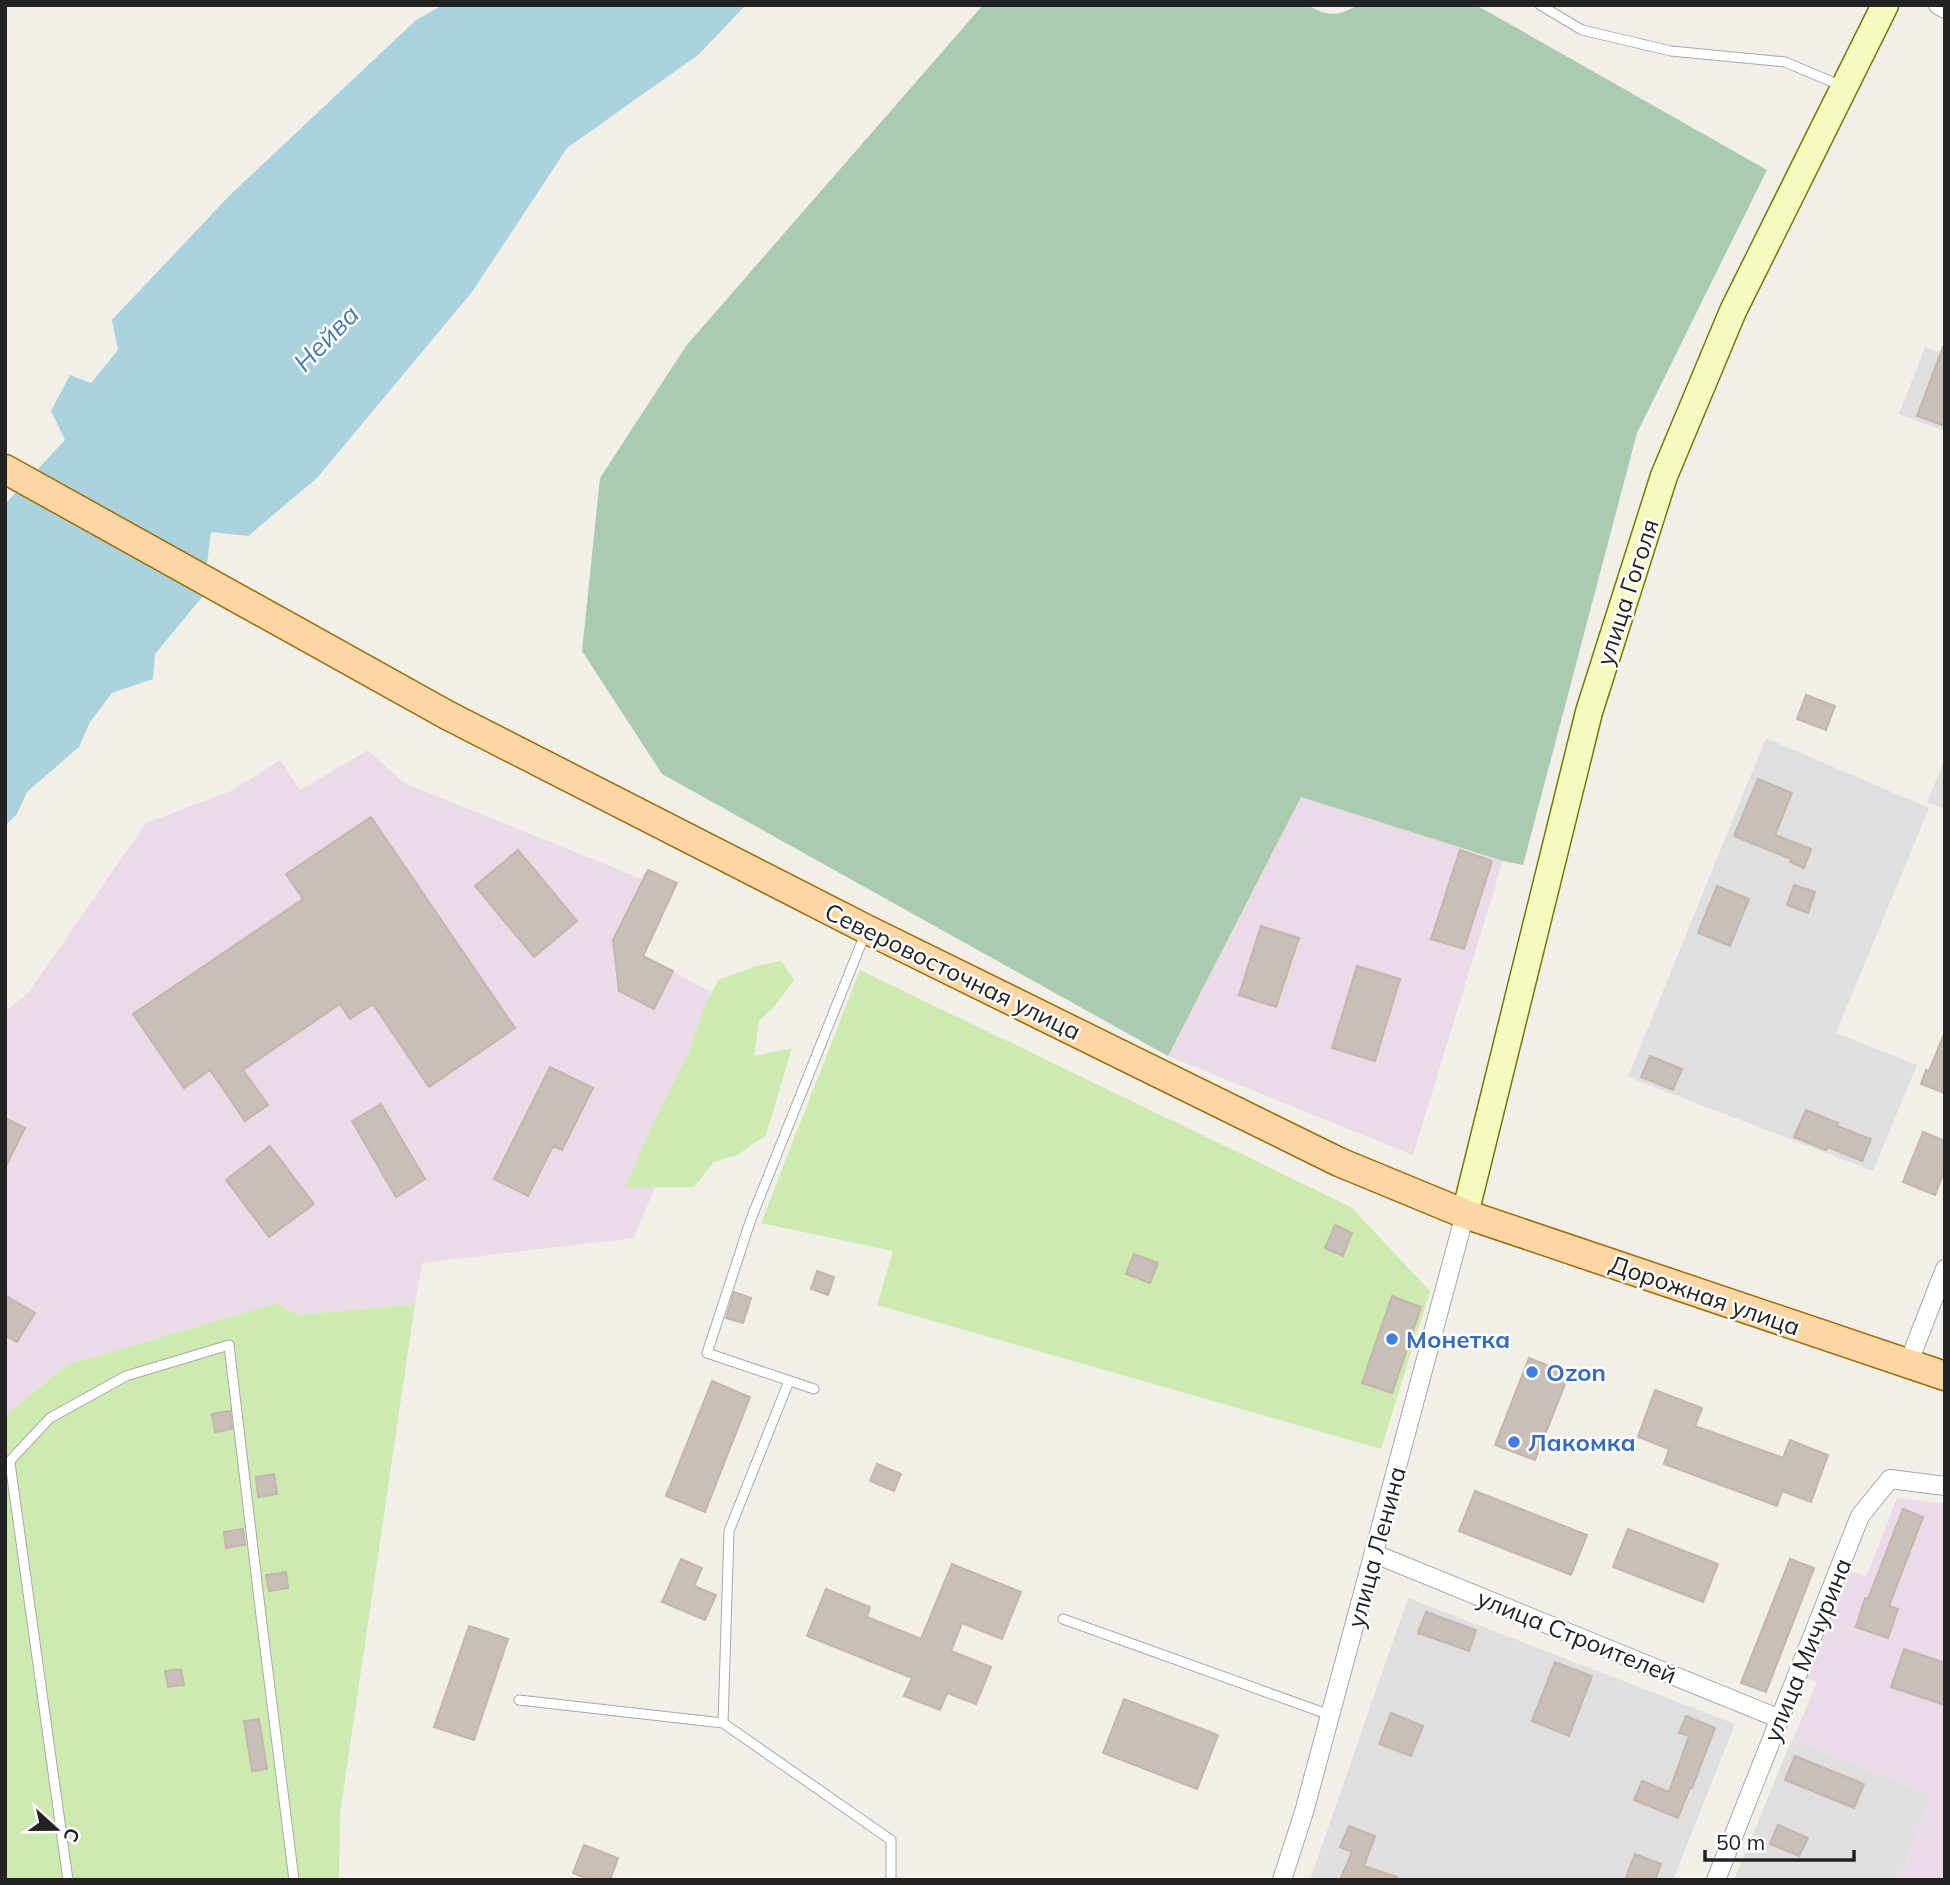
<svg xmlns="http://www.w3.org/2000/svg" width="1950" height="1885" viewBox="0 0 1950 1885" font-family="Mulish,sans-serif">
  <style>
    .residential { fill: #e0dfdf }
    .industrial { fill: #ebdbe8 }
    .grass { fill: #cdebb0 }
    .cemetery { fill: #aacbaf }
    .water { fill: #aad3df }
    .building { fill: #c7bfb8; stroke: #c4b6ab; stroke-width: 2 }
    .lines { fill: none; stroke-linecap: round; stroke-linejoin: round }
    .lane-casing { stroke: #a9a9a9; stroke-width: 11 }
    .street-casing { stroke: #a9a9a9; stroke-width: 20 }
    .secondary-casing { stroke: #707d05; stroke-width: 29 }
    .primary-casing { stroke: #a06b00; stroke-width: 31 }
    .lane { stroke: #fff; stroke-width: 9 }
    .street { stroke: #fff; stroke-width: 18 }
    .secondary { stroke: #f7fabf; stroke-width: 26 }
    .primary { stroke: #fcd6a4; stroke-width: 28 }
    .shop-dot { fill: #3f7fe0; stroke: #fff; stroke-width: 2.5 }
    .labels { text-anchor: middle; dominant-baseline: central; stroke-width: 5; stroke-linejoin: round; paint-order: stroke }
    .street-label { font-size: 24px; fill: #222; stroke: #fff }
    .shop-label { font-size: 24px; font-weight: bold; fill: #366cbe; stroke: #fff; text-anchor: start }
    .water-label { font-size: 26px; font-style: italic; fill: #4a7aab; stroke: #fff }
  </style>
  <rect width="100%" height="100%" fill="#f2efe9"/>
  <path class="residential" d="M1925,347L1945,354V431L1899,414Z
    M1766,738L1929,808L1836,1033L1917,1065L1873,1171L1628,1077Z
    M1945,759V809L1927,802Z
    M1408,1598L1735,1724L1673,1880H1310Z
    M1792,1739L1932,1795L1901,1875L1911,1880H1734Z"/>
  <path class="industrial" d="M368,750L404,783L642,879L648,870L677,883L650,941L630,948L731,1003L634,1238L422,1263L415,1304L297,1315L277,1303L67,1365L5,1416V1012L29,992L146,823L231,791L280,760L300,790Z
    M1301,797L1503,861L1413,1155L1168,1056Z
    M1897,1498L1945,1504V1880H1911L1901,1876L1932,1795L1793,1739L1817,1682L1801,1676L1844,1568L1866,1577Z"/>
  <path class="grass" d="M781,961L794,980L774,1007L759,1021L754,1056L792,1048L766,1135L737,1155L714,1162L694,1187H625L653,1124L689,1052L703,1011L718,980L756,966Z
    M860,970L1351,1207L1430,1291L1381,1449L877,1305L893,1251L761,1223Z
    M277,1303L297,1315L415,1304L340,1814L339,1880H5V1416L67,1365Z"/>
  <path class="cemetery" d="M983,5H1308C1325,16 1340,17 1357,5H1476L1767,170L1637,433L1523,865L1503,861L1301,797L1168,1056L662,774L582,651L600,478L686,346Z"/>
  <path class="water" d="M443,5H746L698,55L567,148L472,292L317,478L248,536L211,532L203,596L155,654L153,679L112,693L90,722L79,747L27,792L17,814L5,826V504L65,440L51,411L70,375L91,383L118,350L112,320L229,196L416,20Z"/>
  <path class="building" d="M1943,347L1945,348V426L1917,416Z
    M1806,695L1835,706L1826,730L1797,719Z
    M1758,779L1792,793L1775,835L1811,849L1804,868L1790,862L1791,859L1734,836Z
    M371,817L515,1028L429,1087L373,1004L350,1019L340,1004L243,1070L268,1105L245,1121L210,1070L184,1088L133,1014L303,899L286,874Z
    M518,850L577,921L534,957L475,886Z
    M1460,850L1492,861L1464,949L1431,939Z
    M648,870L677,883L643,956L673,971L654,1009L619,991L613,940Z
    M1794,885L1815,892L1808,913L1787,905Z
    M1717,886L1749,899L1730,946L1698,933Z
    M1261,926L1299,938L1276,1007L1239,995Z
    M1357,966L1400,979L1375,1061L1332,1048Z
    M1944,1034L1945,1035V1093L1921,1084L1926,1070L1929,1071Z
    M1650,1056L1682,1069L1673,1090L1641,1077Z
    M550,1067L593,1088L562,1150L553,1146L528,1196L494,1179Z
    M381,1104L425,1179L396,1197L352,1121Z
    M1806,1110L1838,1123L1837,1126L1871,1139L1862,1161L1828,1147L1826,1150L1794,1137Z
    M5,1118L25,1128L5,1168Z
    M1923,1132L1945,1141V1169L1935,1195L1903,1182Z
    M270,1146L314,1204L269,1237L226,1180Z
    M1335,1225L1352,1233L1343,1256L1325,1248Z
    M1134,1254L1158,1263L1150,1283L1126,1274Z
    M817,1271L834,1277L828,1295L811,1289Z
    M734,1292L751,1298L743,1323L726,1318Z
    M5,1295L35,1313L17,1342L5,1335Z
    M1392,1296L1421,1307L1392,1393L1362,1383Z
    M1529,1358L1569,1374L1535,1460L1495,1445Z
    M712,1381L750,1397L705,1512L666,1496Z
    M1655,1390L1702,1408L1695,1426L1783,1458L1790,1440L1828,1455L1811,1502L1782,1491L1777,1506L1664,1464L1669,1449L1638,1437Z
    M230,1411L232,1429L215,1432L212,1414Z
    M877,1464L901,1474L894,1491L870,1481Z
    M274,1474L277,1494L258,1497L256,1477Z
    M1475,1491L1587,1535L1571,1575L1459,1531Z
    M1903,1509L1923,1517L1889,1606L1898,1609L1888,1638L1856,1627L1865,1598L1868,1599Z
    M243,1529L245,1545L226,1548L224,1532Z
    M1628,1529L1718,1564L1703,1602L1613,1567Z
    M681,1559L702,1568L694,1586L716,1595L705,1620L662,1602Z
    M1790,1559L1814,1568L1766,1692L1741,1683Z
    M952,1564L1021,1592L1002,1639L962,1623L951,1651L991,1667L976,1704L947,1693L940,1710L904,1696L912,1678L807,1636L826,1589L870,1607L867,1617L921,1639Z
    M286,1572L288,1588L269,1591L266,1575Z
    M1426,1612L1476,1630L1469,1651L1418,1633Z
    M469,1626L508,1639L474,1740L434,1727Z
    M1904,1649L1945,1663V1705L1891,1687Z
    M1555,1662L1592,1676L1569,1736L1532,1721Z
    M181,1669L184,1685L168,1687L165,1671Z
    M1124,1699L1218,1735L1197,1789L1103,1753Z
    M1391,1713L1423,1726L1411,1756L1379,1744Z
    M1686,1716L1715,1728L1692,1788H1690L1678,1818L1634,1800L1642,1781L1669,1792L1689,1736L1679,1733Z
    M259,1719L267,1769L252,1771L244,1721Z
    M1795,1756L1864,1784L1854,1808L1785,1780Z
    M1778,1825L1808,1838L1799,1856L1770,1844Z
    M1349,1826L1375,1836L1364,1866L1397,1877V1880H1340L1352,1852L1340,1847Z
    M584,1845L618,1858L610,1880H591L573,1873Z
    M1635,1854L1661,1864L1655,1880H1625Z"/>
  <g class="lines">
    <g class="lane-casing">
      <path id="lane" d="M1540,5L1582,30L1671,51L1785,62L1842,86
        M814,1389L707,1353L751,1219L865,934
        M10,1463L68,1880
        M5,1466L50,1418L126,1376L229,1345L261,1616L294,1880
        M1063,1619L1330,1715
        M519,1700L723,1723L891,1840V1880
        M723,1723L729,1531L789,1381"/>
    </g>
    <g class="street-casing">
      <path id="street" d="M1938,5L1945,9
        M1908,1364L1945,1269
        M1375,1554L1780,1719
        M1282,1880L1304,1812L1465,1214
        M1716,1880L1860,1516L1890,1479L1945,1486"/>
    </g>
    <g class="secondary-casing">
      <path id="secondary" d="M1465,1214L1589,712L1664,476L1733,311L1885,5"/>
    </g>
    <g class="primary-casing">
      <path id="primary" d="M5,469L447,715L866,929L1339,1162L1465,1214L1945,1376"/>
    </g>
    <use href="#lane" class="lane"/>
    <use href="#street" class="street"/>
    <use href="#secondary" class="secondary"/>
    <use href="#primary" class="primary"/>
  </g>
  <g class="shop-dot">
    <circle cx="1392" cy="1339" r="7"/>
    <circle cx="1532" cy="1372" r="7"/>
    <circle cx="1514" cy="1442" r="7"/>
  </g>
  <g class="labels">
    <g class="street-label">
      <text transform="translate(1627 592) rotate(-72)">улица Гоголя</text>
      <text transform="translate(953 971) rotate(26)">Северовосточная улица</text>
      <text transform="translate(1705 1295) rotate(19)">Дорожная улица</text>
      <text transform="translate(1376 1547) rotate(-75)">улица Ленина</text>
      <text transform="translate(1577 1636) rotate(22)">улица Строителей</text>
      <text transform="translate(1807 1650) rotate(-68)">улица Мичурина</text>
    </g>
    <g class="shop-label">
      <text x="1406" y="1339">Монетка</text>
      <text x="1546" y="1372">Ozon</text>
      <text x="1528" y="1442">Лакомка</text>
    </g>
    <g class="water-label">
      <text transform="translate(326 338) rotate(-46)">Нейва</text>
    </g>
  </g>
  <rect width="1950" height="1885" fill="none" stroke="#222222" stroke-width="14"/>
  <g transform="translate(56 1829) rotate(111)" stroke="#ffffff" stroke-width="5" paint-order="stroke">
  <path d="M0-5L12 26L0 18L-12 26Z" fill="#222222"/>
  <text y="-10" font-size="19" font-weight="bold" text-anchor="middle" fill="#222222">С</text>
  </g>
  <path d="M1705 1850v10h149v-10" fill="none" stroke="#222222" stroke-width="3.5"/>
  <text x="1716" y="1850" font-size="21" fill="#222222" stroke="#ffffff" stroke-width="5" paint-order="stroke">50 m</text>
</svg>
